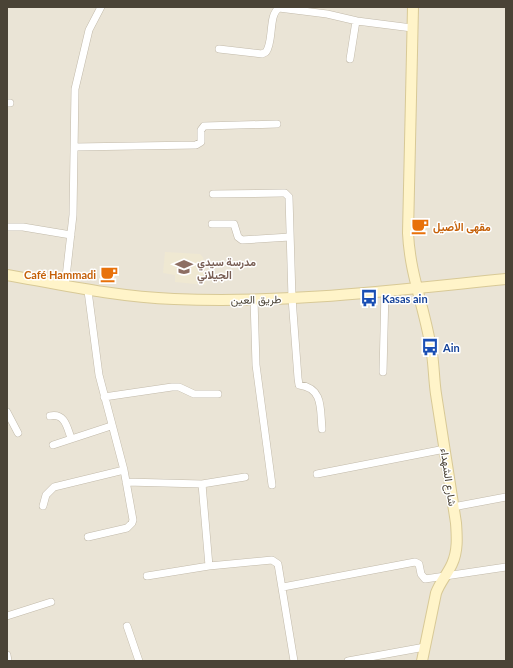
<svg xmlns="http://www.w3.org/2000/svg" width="513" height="668" viewBox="0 0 513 668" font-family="Lato,Vazirmatn,sans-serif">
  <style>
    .residential { fill: #eae4d6 }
    .education { fill: #efe8d2 }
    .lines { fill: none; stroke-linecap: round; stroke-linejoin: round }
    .street-casing { stroke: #c2baaa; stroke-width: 8 }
    .secondary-casing { stroke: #d8c996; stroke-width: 12 }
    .street { stroke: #fff; stroke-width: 7 }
    .secondary { stroke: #fff4c9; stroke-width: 10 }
    .labels { text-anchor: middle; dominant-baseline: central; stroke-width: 3; stroke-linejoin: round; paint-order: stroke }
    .food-label { font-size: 11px; font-weight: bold; fill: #c56008; stroke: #fff; text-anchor: start }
    .education-label { font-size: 11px; font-weight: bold; fill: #785e54; stroke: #fff; text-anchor: start }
    .transit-label { font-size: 11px; font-weight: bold; fill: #164399; stroke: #fff; text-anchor: start }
    .street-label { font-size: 11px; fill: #4a4336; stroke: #fff }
  </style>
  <rect width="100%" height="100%" fill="#f5f2e9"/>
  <path class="residential" d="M7,7H506V661H7Z"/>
  <path class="education" d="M165,252L200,254L203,257L206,285L175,282V275L163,273Z"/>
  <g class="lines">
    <g class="street-casing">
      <path id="street" d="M219,49L262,54L266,52C274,41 268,15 279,8L327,14L357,21L412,28
        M350,59L356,21
        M7,103H10
        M75,147L196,145L201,142V130L204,126L277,124
        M213,194L282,193H285L289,197L292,298L298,378L299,385C324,388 320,410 322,429
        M212,224H234L238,237L242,240L290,237
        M7,227H23L71,235
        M65,286L73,215L75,89L89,30L101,7
        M88,291L99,375L124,470L133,520L132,523L127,528L88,537
        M254,299L256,365L272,485
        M383,372L385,291
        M104,397L172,387H179L194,394H218
        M7,412L18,433
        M50,416C65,413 67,427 71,438
        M53,445L111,426
        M317,474L445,449
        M126,482L202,484L245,477
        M202,484L209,566L272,560L278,564L294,661
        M43,506L46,495L54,487L124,470
        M453,507L506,497
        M147,576L209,566
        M283,587L415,562L419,564L421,574L425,579L506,567
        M7,616L51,602
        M127,626L139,661
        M7,655L8,661
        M348,661L425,647"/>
    </g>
    <g class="secondary-casing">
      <path id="secondary" d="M413,7L408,233C410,277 426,311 432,354C434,367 434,381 436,394C443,437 449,480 456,523C457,537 458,551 452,564C447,575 440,582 436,593L422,661
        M7,275C63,285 118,297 174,299C285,304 396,290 506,279"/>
    </g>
    <use href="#street" class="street"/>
    <use href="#secondary" class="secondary"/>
  </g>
  <defs>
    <g id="cafe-bare" transform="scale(1.38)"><path d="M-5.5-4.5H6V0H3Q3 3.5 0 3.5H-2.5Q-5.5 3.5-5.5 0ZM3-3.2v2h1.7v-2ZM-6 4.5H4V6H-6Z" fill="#e8710a" stroke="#fff" stroke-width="2.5" paint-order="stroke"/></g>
    <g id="school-bare" transform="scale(1.38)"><path d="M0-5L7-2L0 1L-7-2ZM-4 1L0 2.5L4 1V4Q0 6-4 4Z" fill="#8d6e63" stroke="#fff" stroke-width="2.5" paint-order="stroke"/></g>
    <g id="bus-bare" transform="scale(1.38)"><path d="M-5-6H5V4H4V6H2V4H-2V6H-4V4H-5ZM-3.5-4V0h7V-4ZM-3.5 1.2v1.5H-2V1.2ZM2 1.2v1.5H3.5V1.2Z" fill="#1a4fb4" stroke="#fff" stroke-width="2.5" paint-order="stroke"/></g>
  </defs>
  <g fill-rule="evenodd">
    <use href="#cafe-bare" x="420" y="226"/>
    <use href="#school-bare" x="184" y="267"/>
    <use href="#cafe-bare" x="109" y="274"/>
    <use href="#bus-bare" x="369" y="298"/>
    <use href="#bus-bare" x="430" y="347"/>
  </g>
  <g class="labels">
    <g class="food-label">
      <text x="433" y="226">مقهى الأصيل</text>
      <text x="96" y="274" text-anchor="end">Café Hammadi</text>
    </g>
    <g class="education-label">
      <text x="197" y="261">مدرسة سيدي<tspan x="197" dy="13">الجيلاني</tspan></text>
    </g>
    <g class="transit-label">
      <text x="382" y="298">Kasas ain</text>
      <text x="443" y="347">Ain</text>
    </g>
    <g class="street-label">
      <text transform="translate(256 299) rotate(-1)">طريق العين</text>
      <text transform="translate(449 477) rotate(82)">شارع الشهداء</text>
    </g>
  </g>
  <rect width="513" height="668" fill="none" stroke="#4a4336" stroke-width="16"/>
</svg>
